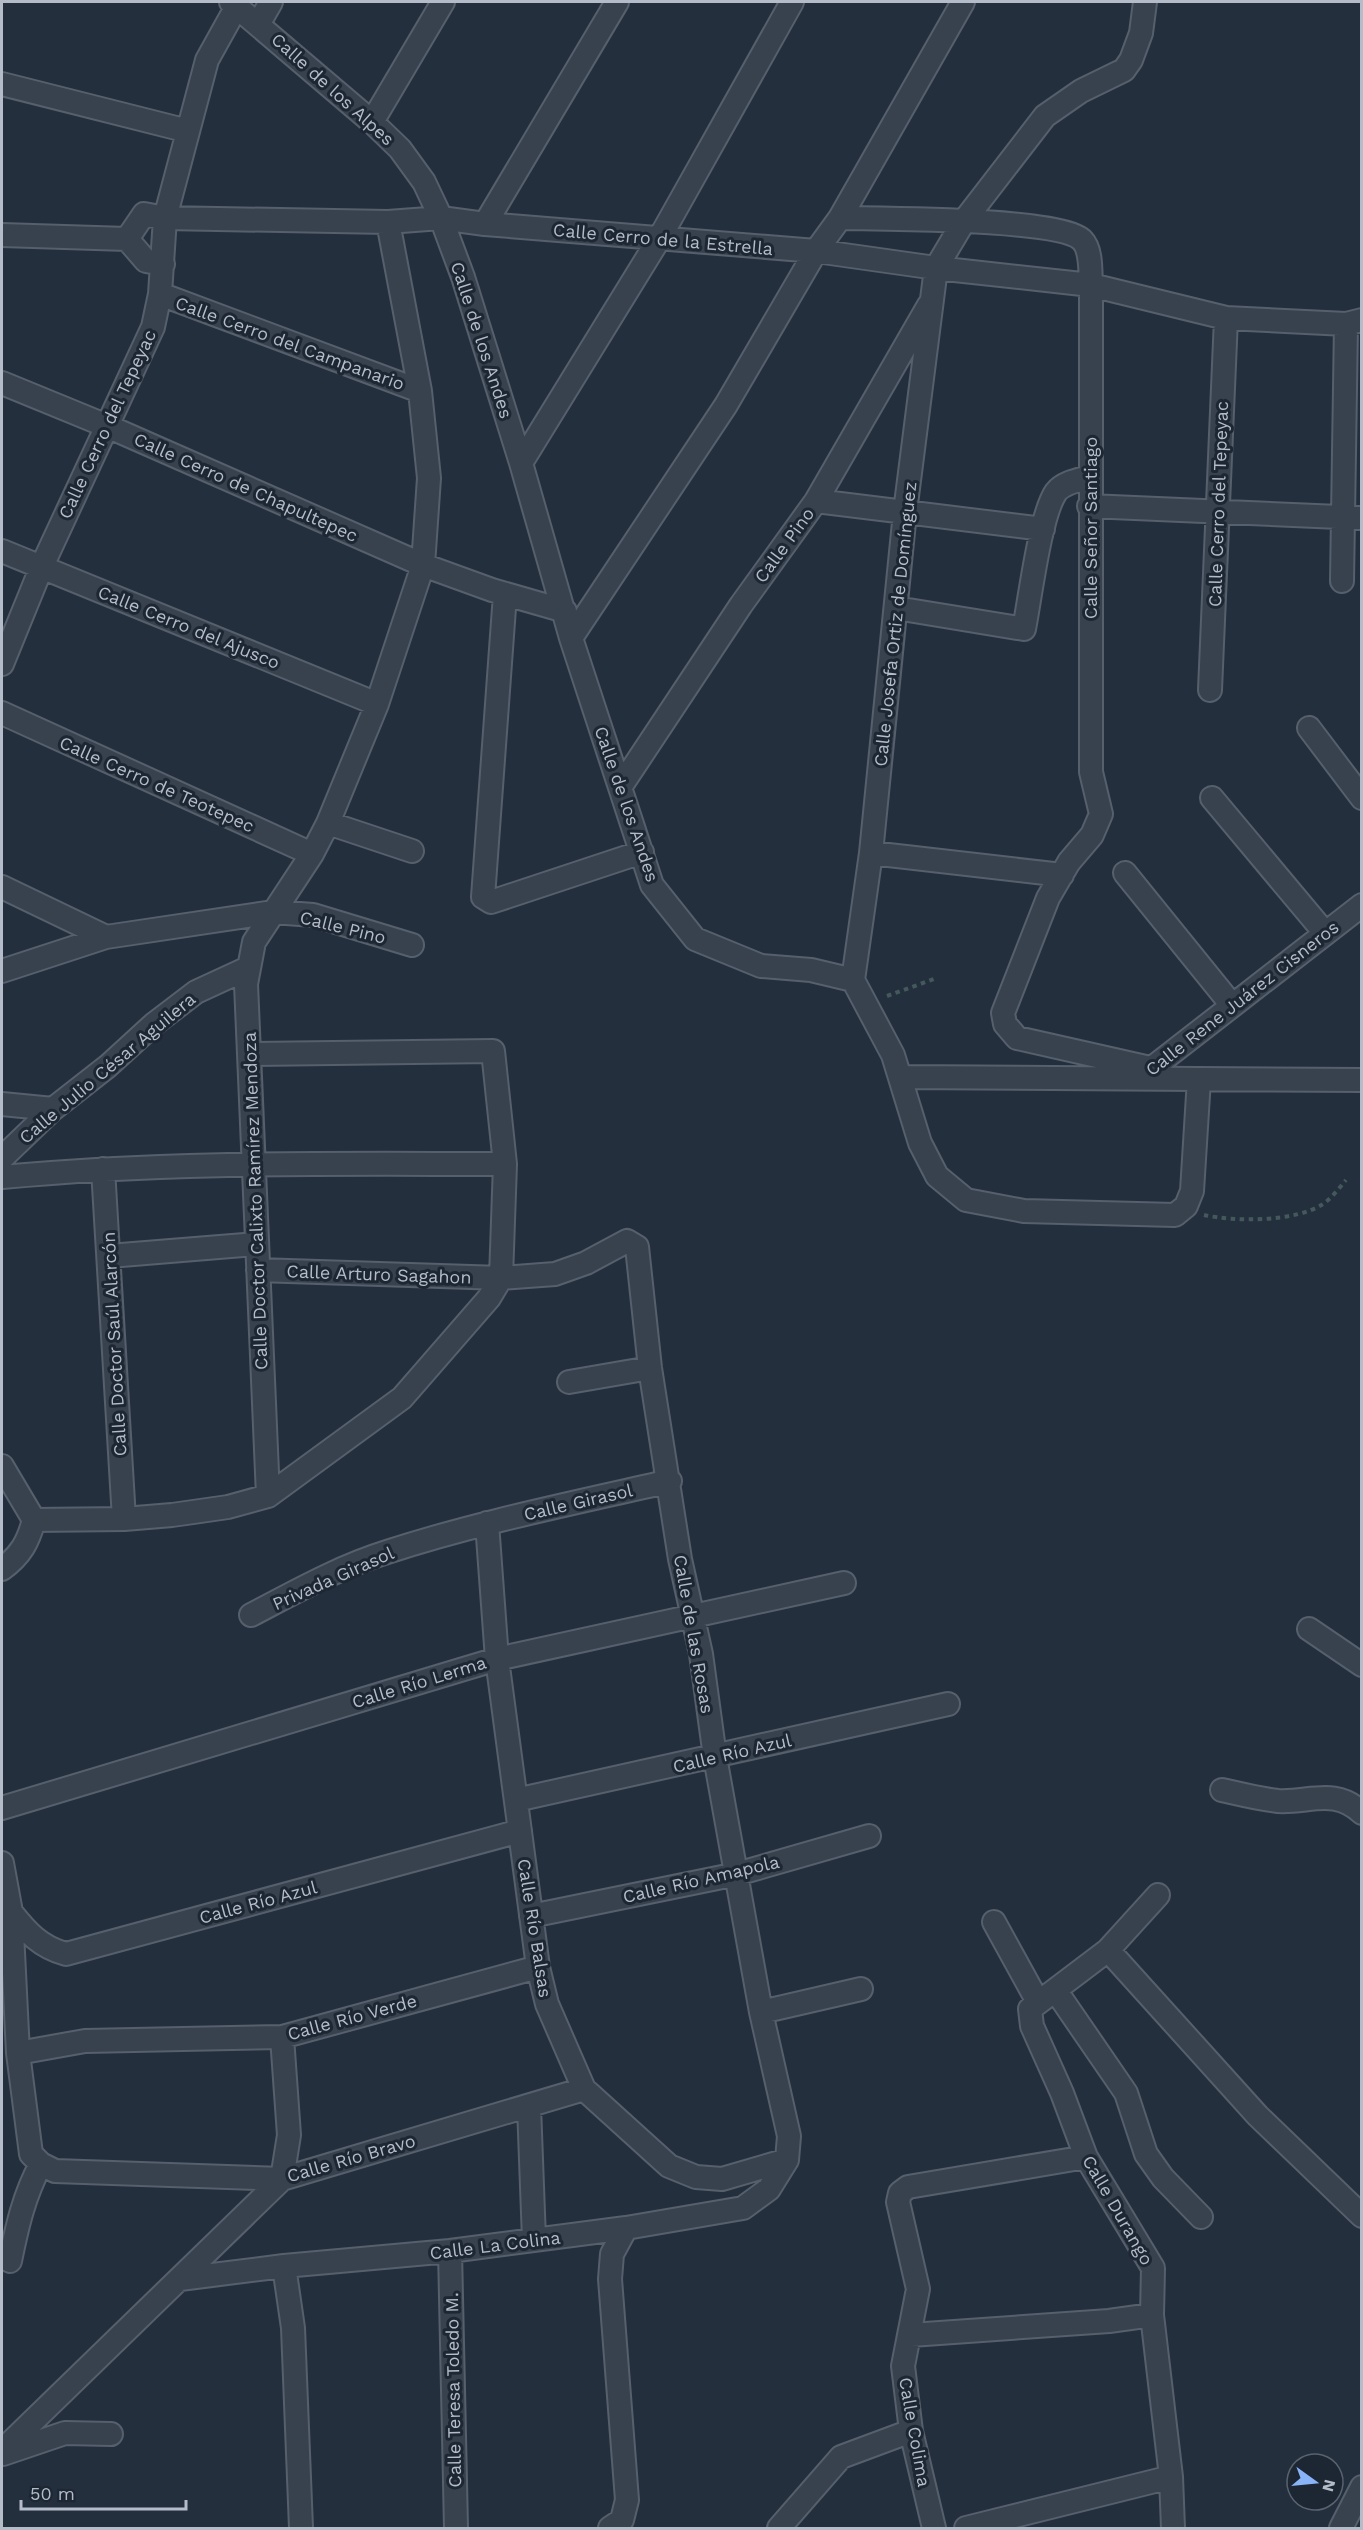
<svg xmlns="http://www.w3.org/2000/svg" width="1363" height="2530" viewBox="0 0 1363 2530" font-family="'Work Sans',sans-serif">
  <style>
    .lines { fill: none; stroke-linecap: round; stroke-linejoin: round }
    .street-casing { stroke: #565f6c; stroke-width: 26 }
    .path { stroke: #44595c; stroke-width: 4; stroke-dasharray: 4.5 4.5; stroke-linecap: butt }
    .street { stroke: #38414e; stroke-width: 22 }
    .labels { text-anchor: middle; dominant-baseline: central; stroke-width: 6; stroke-linejoin: round; paint-order: stroke }
    .street-label { font-size: 18px; fill: #b4bcc9; stroke: #1d2633 }
  </style>
  <rect width="100%" height="100%" fill="#242f3e"/>
  <g class="lines">
    <g class="street-casing">
      <path id="street" d="M231,2L372,122L400,149L424,182L441,218L463,277L521,463L571,638L652,885L695,939L761,966L811,970L853,980L893,1055L920,1143L937,1176L966,1200L1024,1211L1175,1215L1186,1206L1192,1191L1199,1079
        M259,23L271,2
        M2,84L188,131
        M372,122L443,2
        M840,218C879,219 1059,218 1082,240C1092,250 1090,272 1091,285V772L1101,814L1092,835L1069,862L1048,898L1003,1013L1005,1024L1017,1038L1150,1068
        M485,224L617,2
        M2,235L127,239L146,261L163,264
        M127,239L144,214L165,218L388,222L441,218L485,224L816,251L936,268L1091,285L1226,318L1346,324L1362,320
        M160,294L420,391
        M2,383L107,426L423,565L492,590L565,611
        M521,463L659,239L792,2
        M816,501L1043,529
        M1089,506L1362,518
        M2,551L377,704
        M1342,581L1346,324
        M505,594L483,897L491,902L642,852
        M896,608L1024,629C1030,599 1040,515 1056,492C1064,482 1079,480 1090,477
        M571,638L726,405L816,251L840,218L963,2
        M2,664L42,566L153,327L160,294L165,218L207,60L237,6
        M1210,690L1226,318
        M2,713L312,854
        M1309,728L1362,798
        M621,786L741,605L816,501L929,305
        M1212,798L1325,933
        M328,823L412,851
        M871,853L1062,875
        M1125,873L1231,1004
        M2,887L106,937
        M2,971L106,937L273,912L313,915L412,945
        M853,980L871,853L905,512L936,268L964,221L1045,116L1081,91L1124,70L1131,60L1141,33L1145,2
        M902,1077L1362,1080
        M1138,1079L1362,905
        M2,1104L53,1109
        M2,1158L53,1109L108,1066L154,1024L196,992L248,968
        M103,1169L124,1519
        M2,1177C169,1161 337,1164 505,1164
        M109,1256L257,1244
        M569,1382L650,1368
        M2,1466L34,1520
        M268,1496L246,984L254,942L312,854L328,823L377,704L423,565L429,478L420,391L388,222
        M34,1520L124,1519L172,1515L228,1507L268,1496L402,1398L489,1298L501,1278L505,1164L493,1051L249,1054
        M487,1523L497,1659L538,1967L547,2004L584,2089L669,2166L696,2177L722,2179L787,2160
        M2,1569C21,1555 28,1542 34,1520
        M251,1615C295,1592 339,1567 387,1552C479,1522 575,1503 670,1481
        M1309,1629L1362,1665
        M1222,1790C1240,1794 1259,1799 1278,1801C1309,1803 1335,1787 1362,1813
        M516,1800L948,1704
        M2,1808L497,1659L844,1583
        M2,1863L11,1912L18,2053L31,2154L41,2164L55,2171L282,2179L584,2089
        M1158,1895L1108,1950L1030,2009L1032,2026L1062,2093L1086,2157L1153,2268L1152,2315L1171,2477L1173,2528
        M11,1912C27,1932 40,1947 66,1954L520,1831
        M531,1916L737,1874L869,1836
        M994,1922L1038,2002
        M1108,1950L1258,2116L1362,2216
        M1056,1991L1126,2093L1146,2154L1163,2178L1201,2217
        M761,2012L861,1989
        M18,2053L85,2041L282,2037L538,1967
        M529,2106L534,2240
        M450,2251L456,2528
        M10,2261C17,2227 24,2195 41,2164
        M284,2266L293,2328L301,2528
        M180,2279L284,2266L450,2251L626,2228L743,2208L769,2189L787,2160L789,2136L761,2012L715,1757L701,1654L680,1559L650,1368L637,1247L627,1241L586,1263L555,1274L501,1278L258,1270
        M911,2335L1109,2321L1152,2315
        M2,2451L282,2179L289,2135L282,2037
        M3,2454L65,2433L111,2434
        M610,2528L622,2520L627,2500L610,2279L612,2254L626,2228
        M779,2528L841,2457L911,2431
        M934,2528L911,2431L903,2366L918,2289L898,2202L900,2193L908,2187L1086,2157
        M966,2528L1171,2477
        M1341,2528L1362,2487"/>
    </g>
    <path class="path" d="M887,996L934,979
      M1204,1215C1235,1222 1296,1222 1323,1204C1332,1198 1339,1188 1346,1180"/>
    <use href="#street" class="street"/>
  </g>
  <g class="labels">
    <g class="street-label">
      <text transform="translate(333 89) rotate(42)">Calle de los Alpes</text>
      <text transform="translate(663 239) rotate(5)">Calle Cerro de la Estrella</text>
      <text transform="translate(482 340) rotate(72)">Calle de los Andes</text>
      <text transform="translate(290 343) rotate(20)">Calle Cerro del Campanario</text>
      <text transform="translate(107 424) rotate(-65)">Calle Cerro del Tepeyac</text>
      <text transform="translate(246 487) rotate(24)">Calle Cerro de Chapultepec</text>
      <text transform="translate(1218 504) rotate(-88)">Calle Cerro del Tepeyac</text>
      <text transform="translate(1090 528) rotate(-90)">Calle Señor Santiago</text>
      <text transform="translate(784 545) rotate(-54)">Calle Pino</text>
      <text transform="translate(895 624) rotate(-84)">Calle Josefa Ortiz de Domínguez</text>
      <text transform="translate(189 627) rotate(22)">Calle Cerro del Ajusco</text>
      <text transform="translate(157 784) rotate(24)">Calle Cerro de Teotepec</text>
      <text transform="translate(627 804) rotate(71)">Calle de los Andes</text>
      <text transform="translate(343 927) rotate(14)">Calle Pino</text>
      <text transform="translate(1242 998) rotate(-38)">Calle Rene Juárez Cisneros</text>
      <text transform="translate(107 1068) rotate(-40)">Calle Julio César Aguilera</text>
      <text transform="translate(255 1201) rotate(-92)">Calle Doctor Calixto Ramírez Mendoza</text>
      <text transform="translate(379 1274) rotate(2)">Calle Arturo Sagahon</text>
      <text transform="translate(114 1344) rotate(-93)">Calle Doctor Saúl Alarcón</text>
      <text transform="translate(578 1502) rotate(-13)">Calle Girasol</text>
      <text transform="translate(333 1578) rotate(-24)">Privada Girasol</text>
      <text transform="translate(694 1634) rotate(80)">Calle de las Rosas</text>
      <text transform="translate(419 1682) rotate(-17)">Calle Río Lerma</text>
      <text transform="translate(732 1753) rotate(-13)">Calle Río Azul</text>
      <text transform="translate(701 1879) rotate(-13)">Calle Río Amapola</text>
      <text transform="translate(258 1902) rotate(-15)">Calle Río Azul</text>
      <text transform="translate(535 1928) rotate(81)">Calle Río Balsas</text>
      <text transform="translate(352 2017) rotate(-15)">Calle Río Verde</text>
      <text transform="translate(351 2158) rotate(-16)">Calle Río Bravo</text>
      <text transform="translate(1118 2210) rotate(60)">Calle Durango</text>
      <text transform="translate(495 2245) rotate(-7)">Calle La Colina</text>
      <text transform="translate(453 2390) rotate(-91)">Calle Teresa Toledo M.</text>
      <text transform="translate(915 2432) rotate(80)">Calle Colima</text>
    </g>
  </g>
  <rect width="1363" height="2530" fill="none" stroke="#b4bcc9" stroke-width="6"/>
  <g transform="translate(1315 2482) rotate(105)"><circle r="28" fill="#1d2633" stroke="#59626f" stroke-width="1.5"/>
  <path d="M0-4.5L10 22L0 15L-10 22Z" fill="#8ab4f8"/>
  <text y="-9" font-size="16" font-weight="bold" text-anchor="middle" fill="#b4bcc9">N</text>
  </g>
  <path d="M21 2500v9h165v-9" fill="none" stroke="#b4bcc9" stroke-width="3"/>
  <text x="30" y="2500" font-size="18" fill="#b4bcc9" stroke="#1d2633" stroke-width="4.5" paint-order="stroke">50 m</text>
</svg>
